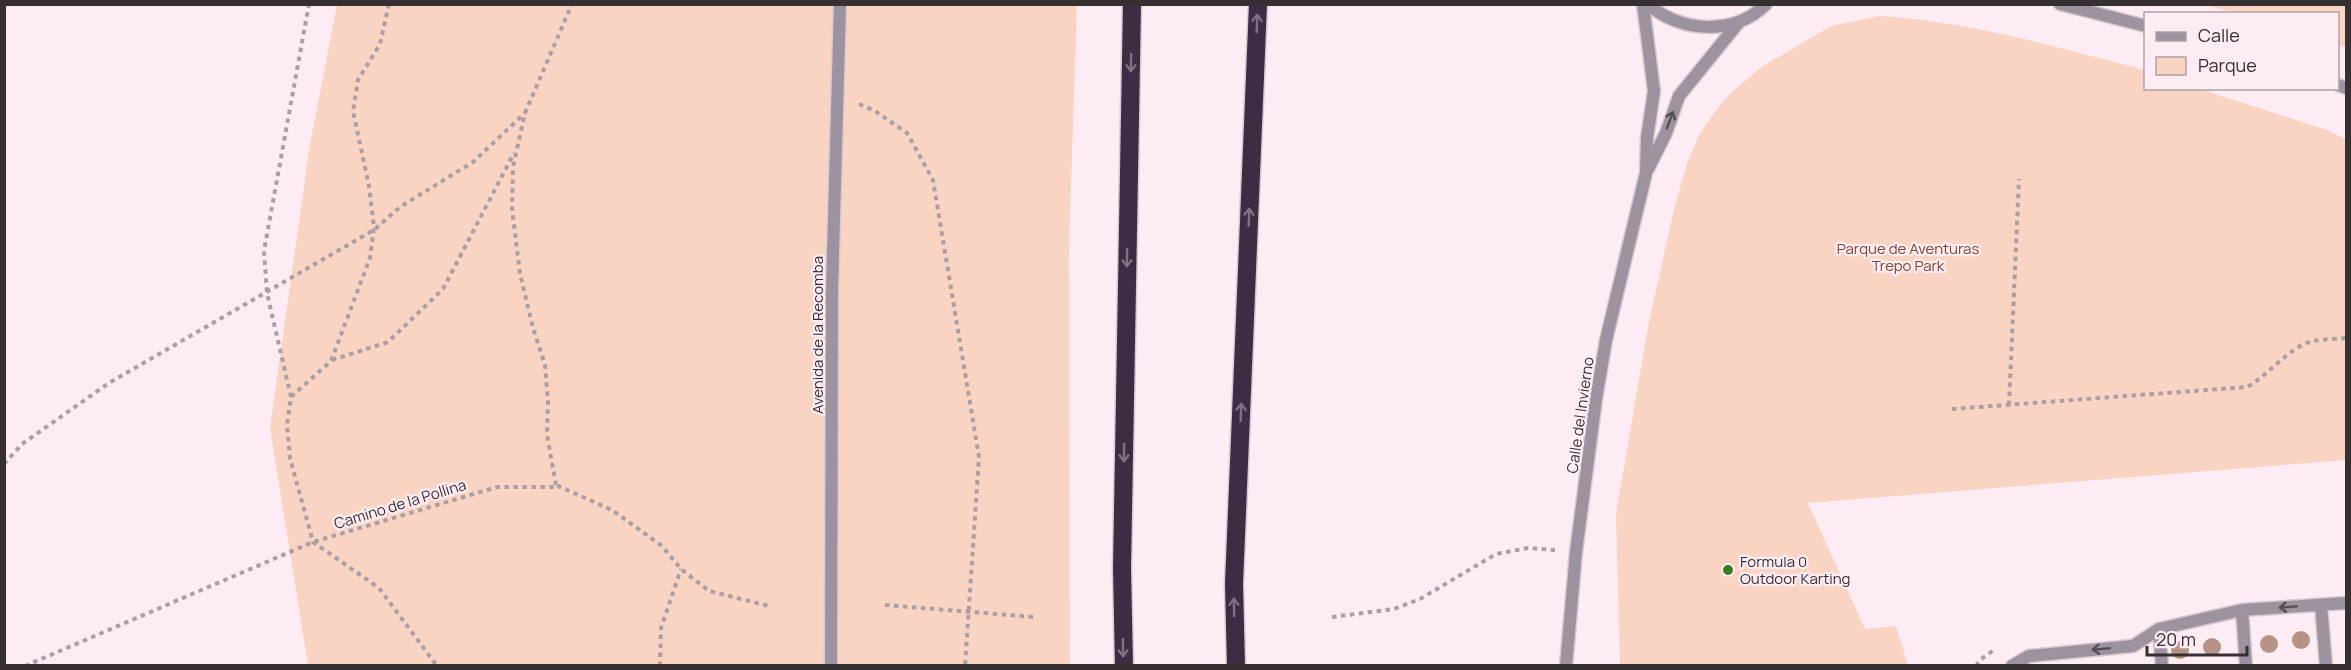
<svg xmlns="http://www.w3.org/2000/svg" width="2351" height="670" viewBox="0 0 2351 670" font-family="Manrope,sans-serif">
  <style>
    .green { fill: #fad4c2 }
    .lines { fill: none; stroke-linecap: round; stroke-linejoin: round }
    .service-casing { stroke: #d9cad1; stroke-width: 15 }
    .minor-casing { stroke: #d9cad1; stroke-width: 15 }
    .motorway-casing { stroke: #d9cad1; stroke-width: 21 }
    .path { stroke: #ab9fa5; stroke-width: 4; stroke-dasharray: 4.5 4.5; stroke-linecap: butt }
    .service { stroke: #9c92a0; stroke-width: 12 }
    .minor { stroke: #9c92a0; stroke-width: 12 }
    .motorway { stroke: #3e2c45; stroke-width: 18 }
    .tree { fill: #b69287 }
    .oneway { stroke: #816f82 }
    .oneway2 { stroke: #554d54 }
    .poi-dot { fill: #347d22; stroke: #fdecf4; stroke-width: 2 }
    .labels { text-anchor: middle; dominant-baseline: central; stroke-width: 4.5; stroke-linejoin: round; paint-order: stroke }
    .park-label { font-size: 15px; fill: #7c492d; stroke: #fdecf4 }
    .street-label { font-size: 15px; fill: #363033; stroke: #fdecf4 }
    .poi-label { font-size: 15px; fill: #363033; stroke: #fdecf4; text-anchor: start }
  </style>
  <rect width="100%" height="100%" fill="#fdecf4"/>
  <path class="green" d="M337,5H1077L1069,247L1070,665H308L270,428L310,144Z
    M2205,5H2346V47L2338,45V14L2235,13Z
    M1880,16C1967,21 2051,46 2134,67L2145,71L2146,88L2200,89L2324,129L2346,139V460L1808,503L1865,629L1896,626L1908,665H1620L1616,514L1649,322L1675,205L1688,161L1699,135L1719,106L1732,92L1763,66L1831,26Z"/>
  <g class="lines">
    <g class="service-casing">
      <path id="service" d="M2321,605L2326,666
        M2242,610L2246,666
        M2159,629L2162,666
        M2012,666L2029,656L2133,646L2159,629L2242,610L2346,603"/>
    </g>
    <g class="minor-casing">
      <path id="minor" d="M1648,4C1680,33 1735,36 1766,4
        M2060,4L2146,26
        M2338,85L2346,88
        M1648,169L1666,133L1679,96L1739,22
        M831,666L832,291L840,4
        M1566,666L1576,552L1596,399L1606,340L1646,173L1647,138L1654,91L1643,4"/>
    </g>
    <g class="motorway-casing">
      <path id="motorway" d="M1124,666L1122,568L1132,4
        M1236,666L1234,584L1258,4"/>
    </g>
    <path class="path" d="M389,4L380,44L358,80L353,111L369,186L374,227L370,258L331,361L291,397L287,425L290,458L313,542L379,588L437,666
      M859,104L875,111L907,133L933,180L979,457L965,666
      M332,360L388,342L443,289L514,153
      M291,397L267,293L264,251L309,4
      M2009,405L2019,179
      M1952,409L2247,387C2269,375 2290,346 2313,341C2324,339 2336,339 2346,338
      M4,464L22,444L109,383L374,230L400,207L473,162L525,113
      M556,485L547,435L548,401L545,365L533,328L520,274L512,208L513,167L525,113L572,4
      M885,605L1034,617
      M1332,617L1394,609L1420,599L1496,554L1528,548L1555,550
      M25,666L313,542L497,487H555L556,485L612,510L662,546L681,569L709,591L769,606
      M660,666L661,628L681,569
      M1976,666L1980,660L1994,650"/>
    <use href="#service" class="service"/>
    <use href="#minor" class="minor"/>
    <use href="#motorway" class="motorway"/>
  </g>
  <g class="tree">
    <circle cx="2301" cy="640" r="9"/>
    <circle cx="2269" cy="644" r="9"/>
    <circle cx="2212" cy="647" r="9"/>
    <circle cx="2180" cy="650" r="9"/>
  </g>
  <defs><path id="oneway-shaft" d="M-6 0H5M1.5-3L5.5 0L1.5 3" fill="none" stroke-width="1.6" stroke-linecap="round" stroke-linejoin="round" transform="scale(1.5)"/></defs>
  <g class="oneway">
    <use href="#oneway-shaft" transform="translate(1257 23) rotate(-88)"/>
    <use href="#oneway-shaft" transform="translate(1131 63) rotate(91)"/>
    <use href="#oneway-shaft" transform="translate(1249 217) rotate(-88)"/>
    <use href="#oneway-shaft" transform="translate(1127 258) rotate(91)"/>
    <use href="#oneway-shaft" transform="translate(1241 412) rotate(-88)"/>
    <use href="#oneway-shaft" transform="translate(1124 453) rotate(91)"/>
    <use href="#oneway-shaft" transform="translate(1234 607) rotate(-91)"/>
    <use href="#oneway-shaft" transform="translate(1123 648) rotate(89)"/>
  </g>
  <g class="oneway2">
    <use href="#oneway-shaft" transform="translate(1670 120) rotate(-70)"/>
    <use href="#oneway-shaft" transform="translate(2288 607) rotate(176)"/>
    <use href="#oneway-shaft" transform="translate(2101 649) rotate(175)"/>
  </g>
  <circle class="poi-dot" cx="1728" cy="570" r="6"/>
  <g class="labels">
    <g class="park-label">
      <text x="1908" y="248">Parque de Aventuras<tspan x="1908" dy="17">Trepo Park</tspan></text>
    </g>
    <g class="street-label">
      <text transform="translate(817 335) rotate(-90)">Avenida de la Recomba</text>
      <text transform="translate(1580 415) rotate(-82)">Calle del Invierno</text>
      <text transform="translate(400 504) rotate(-17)">Camino de la Pollina</text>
    </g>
    <g class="poi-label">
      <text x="1740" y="561">Formula 0<tspan x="1740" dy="17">Outdoor Karting</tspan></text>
    </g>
  </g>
  <rect width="2351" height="670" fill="none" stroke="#363033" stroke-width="12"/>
  <rect x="2144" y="12" width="195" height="78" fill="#fdecf4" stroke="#ada1a7" stroke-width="1.5"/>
  <rect x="2156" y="32" width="30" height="9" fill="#9c92a0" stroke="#ada1a7" stroke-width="1.5"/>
  <text x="2198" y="42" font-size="18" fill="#363033">Calle</text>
  <rect x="2156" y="57" width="30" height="18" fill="#fad4c2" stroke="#ada1a7" stroke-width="1.5"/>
  <text x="2198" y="72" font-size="18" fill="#363033">Parque</text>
  <path d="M2147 646v9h100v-9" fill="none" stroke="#363033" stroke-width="3"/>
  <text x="2156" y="646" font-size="18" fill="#363033" stroke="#fdecf4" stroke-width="4.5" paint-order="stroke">20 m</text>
</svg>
